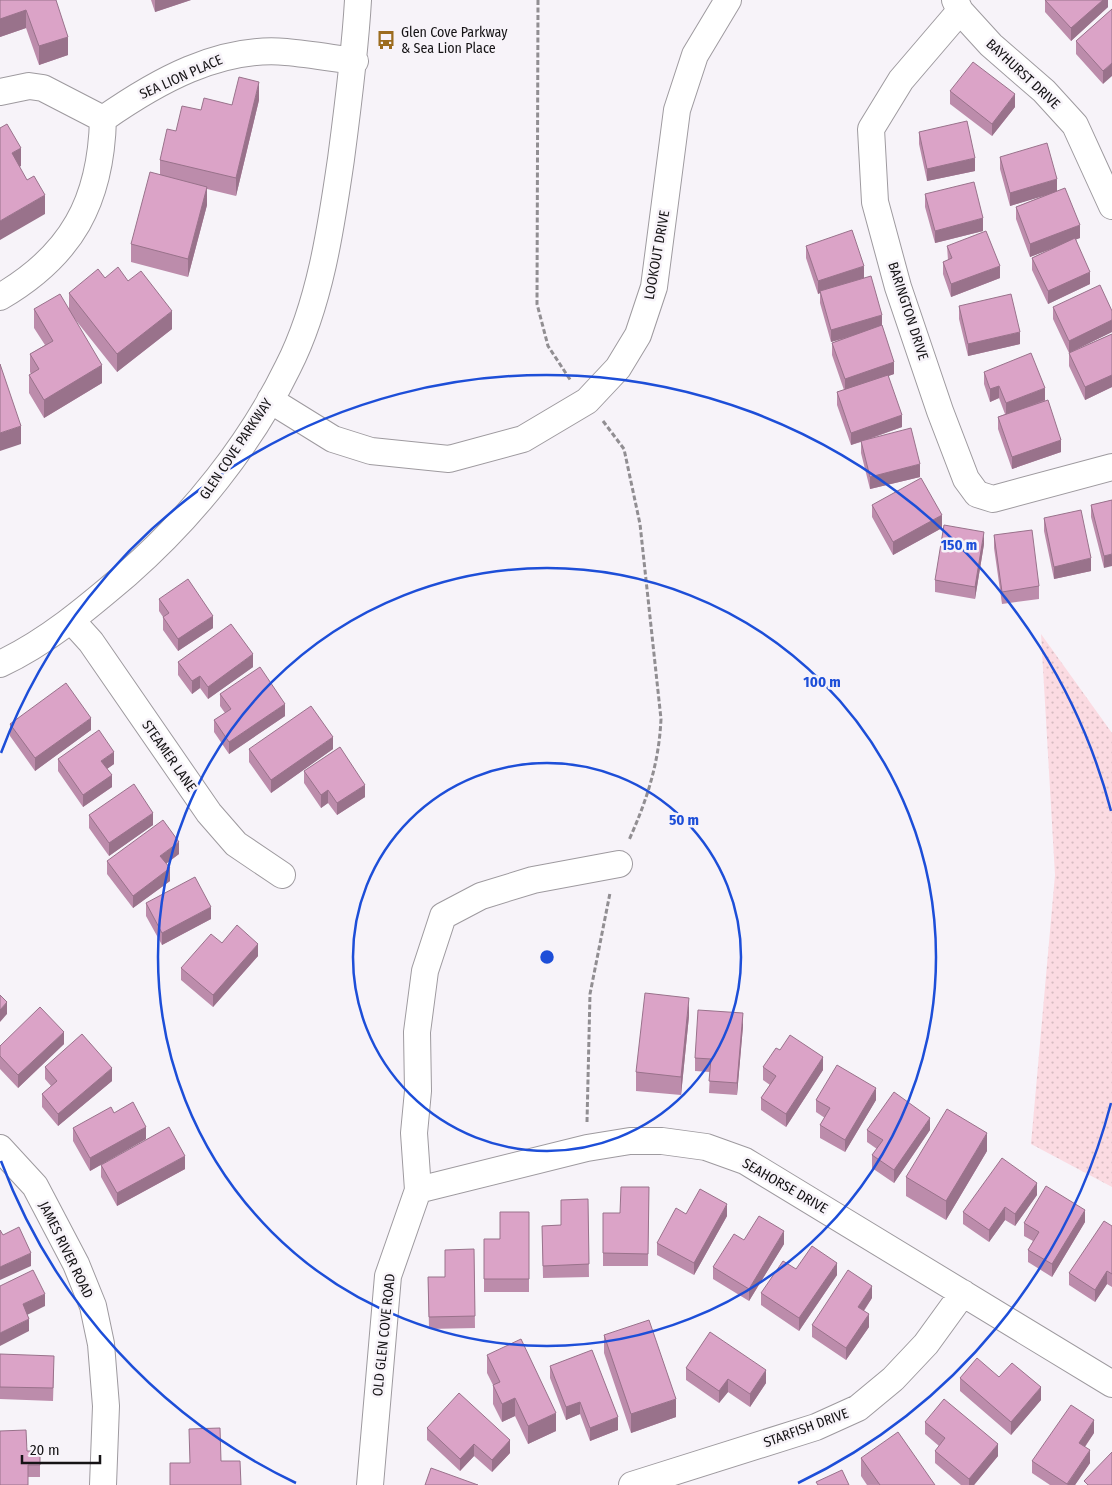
<svg xmlns="http://www.w3.org/2000/svg" width="1112" height="1485" viewBox="0 0 1112 1485" font-family="'Fira Sans Condensed',sans-serif">
  <style>
    .grass { fill: url(#grass-dots) }
    .lines { fill: none; stroke-linecap: round; stroke-linejoin: round }
    .minor-casing { stroke: #9e9a9f; stroke-width: 28 }
    .path { stroke: #918e92; stroke-width: 3; stroke-dasharray: 5 2.5; stroke-linecap: butt }
    .minor { stroke: #fff; stroke-width: 26 }
    .wall { fill: #bc8cab }
    .shaded-wall { fill: #99728b }
    .building { fill: #dba3c7; stroke: #99728b }
    .ring { fill: none; stroke: #1d4ed8; stroke-width: 2.5 }
    .labels { text-anchor: middle; dominant-baseline: central; stroke-width: 5; stroke-linejoin: round; paint-order: stroke }
    .poi-label { font-size: 14px; fill: #151315; stroke: #f7f3f9; text-anchor: start }
    .street-label { font-size: 14px; fill: #151315; stroke: #f7f3f9 }
    .centre { fill: #1d4ed8; stroke: #f7f3f9; stroke-width: 2.5 }
    .ring-label { font-size: 15px; text-anchor: middle; font-weight: bold; fill: #1d4ed8; stroke: #f7f3f9; stroke-width: 5; stroke-linejoin: round; paint-order: stroke }
  </style>
  <defs>
    <pattern id="grass-dots" width="8" height="8" patternUnits="userSpaceOnUse" patternTransform="scale(1.25)"><rect width="8" height="8" fill="#fbdbe2"/><path d="M2 2h.1M6 6h.1" fill="none" stroke="#d6bbc1" stroke-width="1.8" stroke-linecap="round"/></pattern>
  </defs>
  <rect width="100%" height="100%" fill="#f7f3f9"/>
  <path class="grass" d="M1041,634L1112,733V1187L1031,1144L1055,875Z"/>
  <g class="lines">
    <g class="minor-casing">
      <path id="minor" d="M955,0L960,11L991,45L1044,91L1075,125L1112,206
        M960,11L901,80L871,129L875,202L898,287L940,411L966,479L977,494L993,499L1112,467
        M0,92L29,86L43,88L103,119C101,201 72,255 0,297
        M103,119C156,82 219,46 286,52C309,54 332,58 355,61
        M270,400L333,439L371,451L449,459L523,439L587,401L618,368L638,335L654,287L677,110L695,55L728,0
        M72,621L91,642L209,813L236,844L282,875
        M0,664C47,642 87,608 127,574C192,517 250,445 288,367C320,304 331,228 341,159C348,106 355,53 358,0
        M0,1148L35,1186L76,1264L93,1306L101,1344L106,1406L103,1485
        M418,1190L587,1148L630,1141H662L706,1147L745,1161L1112,1384
        M370,1485L388,1276L418,1190L414,1133L418,1091L417,1032L425,971L443,916L481,896L533,880L619,864
        M632,1485L816,1427L858,1408L893,1379L926,1344L963,1293"/>
    </g>
    <path class="path" d="M538,0L537,304L548,346L571,381
      M603,421L624,449L640,524L661,719C659,763 647,800 629,840
      M587,1122L590,994L610,893"/>
    <use href="#minor" class="minor"/>
  </g>
  <path class="wall" d="M0,0H56L68,55L39,65L26,28L0,37Z
    M151,0H191L155,12Z
    M1045,0H1108V7L1071,41L1045,12Z
    M1112,9L1103,84L1076,54V41Z
    M950,91L1015,107L992,136L950,104Z
    M259,100L236,196L207,189V205L188,277L131,262V244L160,174V160L176,131L201,110Z
    M919,132L975,171L927,181L919,144Z
    M1000,157L1057,191L1080,238L1076,239L1090,284L1048,304L1032,270V258L1058,246L1030,257L1016,219V207L1048,194L1010,206L1000,169Z
    M925,194L983,231L935,243L925,207Z
    M806,246L864,278L882,328L894,374L888,376L902,427L872,438L920,477L870,489L861,453V442L851,445L837,405V392L844,390L832,355V343L841,339L831,342L820,303V293L818,294L806,258Z
    M947,246L1000,278L951,297L943,274V262L948,260Z
    M105,278L128,281L172,329L117,372L74,318L102,383L44,418L29,393V375L31,374L30,372V354L45,345L34,328V309H69V293Z
    M959,306L1020,344L968,356L959,319Z
    M1053,307L1112,311V332L1069,353L1053,319Z
    M1112,334V387L1085,400L1069,366V353Z
    M984,372L1045,400L1061,452L1012,469L998,429V417L1005,414L999,398L990,402L984,384Z
    M1112,500L1104,568L1091,517V505Z
    M872,505L942,528L893,555L872,517Z
    M1044,518L1091,571L1054,579L1044,531Z
    M994,535L1039,586V599L1002,604L994,548Z
    M984,544L975,599L935,592V580Z
    M159,599L213,628L178,651L163,630V617L159,611Z
    M178,662L253,667L208,699L200,688L192,694L178,675Z
    M220,694L285,716L229,754L214,732V720L225,713L220,706Z
    M10,724L91,730L35,771L10,736Z
    M249,749H333L271,793L249,762Z
    M58,759L114,764L107,769L112,787L83,807L58,771Z
    M304,771L365,797L337,815L328,803L321,808L304,783Z
    M89,815L153,825L109,856L89,828Z
    M179,854L166,864L170,881L133,908L107,874V861Z
    M146,903L211,919L162,945L146,916Z
    M222,943L258,956L213,1007L181,980V968Z
    M689,1016L681,1095L636,1091V1072Z
    M743,1026L737,1095L709,1093L710,1072L695,1071V1058Z
    M64,1044L18,1088L0,1069V1046Z
    M780,1050L823,1070L786,1127L761,1110V1098L770,1085L763,1080V1067Z
    M45,1067L112,1081L58,1126L42,1107V1094L51,1086L45,1079Z
    M816,1100H876L845,1152L820,1138V1125L825,1118L816,1112Z
    M73,1128L146,1139L90,1171L73,1141Z
    M867,1130H930L894,1183L872,1168V1155L877,1149L867,1142Z
    M987,1151L946,1220L906,1196V1177Z
    M101,1165L185,1169L117,1206L101,1177Z
    M649,1187L648,1266H603V1213H620Z
    M1037,1195L1015,1226L1005,1220L989,1242L963,1224V1212Z
    M588,1199L589,1277L543,1278L542,1226L561,1225Z
    M529,1212V1292H484V1239H500Z
    M686,1214L727,1216L694,1275L657,1255V1243Z
    M1085,1222L1052,1277L1028,1262V1250L1033,1241L1024,1236V1223Z
    M1112,1226V1287L1107,1284L1095,1302L1069,1285V1273Z
    M744,1240L784,1244L749,1301L713,1279V1267Z
    M474,1249L475,1328L429,1329L428,1277H445Z
    M796,1269L837,1275L799,1331L761,1305V1293Z
    M872,1298L864,1311L869,1327L846,1360L812,1337V1325Z
    M604,1335L676,1417L631,1433L604,1353Z
    M0,1354L54,1369L53,1401L0,1399Z
    M487,1355L556,1431L528,1444L515,1416L502,1422L493,1404V1385L487,1373Z
    M550,1366L618,1430L590,1441L580,1414L566,1420L550,1378Z
    M686,1368L766,1383L750,1407L728,1392L719,1403L686,1380Z
    M999,1377L1041,1400L1011,1435L960,1391V1378Z
    M925,1422L998,1456L974,1485H961L935,1463V1451L939,1446L925,1434Z
    M427,1428L510,1453L492,1472L474,1456L460,1471L427,1440Z
    M1094,1433L1085,1447L1090,1463L1075,1485H1050L1032,1473V1461Z
    M27,1451H40V1477H28Z
    M861,1458L935,1485H867L861,1476Z"/>
  <path class="shaded-wall" d="M155,0H191L155,12Z
    M1103,0H1108V7L1071,41V28Z
    M26,10V28L0,37V19Z
    M68,37V55L39,65V46Z
    M1112,63V76L1103,84V71Z
    M259,82V100L236,196V178Z
    M1015,94V107L992,136V124Z
    M21,148V166L12,172V153Z
    M975,158V171L927,181V169Z
    M1057,179V192L1010,206V193Z
    M207,187V205L188,277V259Z
    M45,195V214L0,240V221Z
    M983,218V231L935,243V231Z
    M1080,225V238L1030,257V244Z
    M864,266V278L820,291V293L818,294V281Z
    M1000,266V278L951,297V284Z
    M1090,272V284L1048,304V291Z
    M172,311V329L117,372V354Z
    M882,315V327L831,342V330Z
    M1112,320V332L1069,353V341Z
    M1020,332V344L968,356V344Z
    M894,362V374L845,392V379Z
    M102,365V383L44,418V400Z
    M1112,375V387L1085,400V387Z
    M999,386V398L990,402V389Z
    M1045,388V400L1006,415V403Z
    M902,415V427L851,445V433Z
    M21,426V444L0,451V433Z
    M1061,440V452L1012,469V457Z
    M920,464V477L870,489V477Z
    M942,515V528L893,555V542Z
    M984,532V544L975,599V587Z
    M1112,554V566L1104,568V556Z
    M1091,558V571L1054,579V567Z
    M213,616V628L178,651V639Z
    M253,654V667L208,699V687Z
    M200,676V688L192,694V681Z
    M285,704V716L229,754V742Z
    M91,718V730L35,771V758Z
    M333,737V749L271,793V780Z
    M114,752V764L101,773V761Z
    M112,775V787L83,807V795Z
    M365,785V797L337,815V803Z
    M328,790V803L321,808V795Z
    M153,813V825L109,856V843Z
    M179,842V854L160,868V856Z
    M170,868V881L133,908V896Z
    M211,907V919L162,945V933Z
    M258,944V956L213,1007V995Z
    M689,998V1016L681,1095V1077Z
    M7,1002V1014L0,1022V1010Z
    M743,1013V1026L737,1095V1083Z
    M64,1032V1044L18,1088V1075Z
    M823,1057V1070L786,1127V1114Z
    M112,1068V1081L58,1126V1114Z
    M876,1088V1100L845,1152V1140Z
    M930,1118V1130L894,1183V1170Z
    M146,1127V1139L90,1171V1158Z
    M987,1133V1151L946,1220V1201Z
    M185,1156V1169L117,1206V1193Z
    M1037,1183V1195L1015,1226V1214Z
    M727,1204V1216L694,1275V1263Z
    M1005,1207V1220L989,1242V1230Z
    M1085,1210V1222L1052,1277V1264Z
    M784,1231V1244L749,1301V1289Z
    M31,1253V1266L0,1280V1267Z
    M837,1263V1275L799,1331V1318Z
    M1107,1271V1284L1095,1302V1290Z
    M872,1286V1298L858,1319V1307Z
    M45,1294V1306L23,1317V1304Z
    M869,1314V1327L846,1360V1348Z
    M29,1319V1331L0,1346V1333Z
    M766,1370V1383L750,1407V1394Z
    M728,1379V1392L719,1403V1391Z
    M1041,1387V1400L1011,1435V1422Z
    M515,1398V1416L502,1422V1404Z
    M676,1399V1417L631,1433V1414Z
    M580,1402V1414L566,1420V1407Z
    M556,1413V1431L528,1444V1426Z
    M618,1417V1430L590,1441V1428Z
    M1094,1420V1433L1079,1455V1443Z
    M510,1440V1453L492,1472V1460Z
    M474,1444V1456L460,1471V1459Z
    M998,1444V1456L974,1485H969V1479Z
    M1090,1450V1463L1075,1485H1067Z"/>
  <path class="building" d="M0,0H56L68,37L39,46L26,10L0,19Z
    M1045,0H1103L1071,28Z
    M1112,9V63L1103,71L1076,41Z
    M973,62L1015,94L992,124L950,91Z
    M239,77L259,82L236,178L160,160L167,129L176,131L182,106L201,110L204,98L232,105Z
    M967,121L975,158L927,169L919,132Z
    M7,124L21,148L12,153L27,180L34,176L45,195L0,221V128Z
    M1047,143L1057,179L1010,193L1000,157Z
    M150,172L207,187L188,259L131,244Z
    M974,182L983,218L935,231L925,194Z
    M1065,188L1080,225L1030,244L1016,207Z
    M852,230L864,266L818,281L806,246Z
    M986,231L1000,266L951,284L943,262L952,258L947,246Z
    M1075,238L1090,272L1048,291L1032,258Z
    M118,267L128,281L141,271L172,311L117,354L69,293L98,269L105,278Z
    M871,276L882,315L831,330L820,291Z
    M1100,285L1112,311V320L1069,341L1053,307Z
    M60,294L102,365L44,400L29,375L39,369L30,354L53,341L34,309Z
    M1011,294L1020,332L968,344L959,306Z
    M882,325L894,362L845,379L832,343Z
    M1112,334V375L1085,387L1069,353Z
    M1031,353L1045,388L1006,403L999,386L990,389L984,372Z
    M0,364L21,426L0,433Z
    M888,375L902,415L851,433L837,392Z
    M1048,400L1061,440L1012,457L998,417Z
    M911,428L920,464L870,477L861,441Z
    M921,478L942,515L893,542L872,505Z
    M1112,500V554L1104,556L1091,505Z
    M1081,510L1091,558L1054,567L1044,518Z
    M944,525L984,532L975,587L935,580Z
    M1032,530L1039,586L1002,592L994,535Z
    M188,579L213,616L178,639L163,617L169,613L159,599Z
    M231,624L253,654L208,687L200,676L192,681L178,662Z
    M260,667L285,704L229,742L214,720L231,709L220,694Z
    M66,683L91,718L35,758L10,724Z
    M311,706L333,737L271,780L249,749Z
    M99,730L114,752L101,761L112,775L83,795L58,759Z
    M340,747L365,785L337,803L328,790L321,795L304,771Z
    M134,784L153,813L109,843L89,815Z
    M163,820L179,842L160,856L170,868L133,896L107,861Z
    M195,877L211,907L162,933L146,903Z
    M237,925L258,944L213,995L181,968L211,934L222,943Z
    M645,993L689,998L681,1077L636,1072Z
    M0,995L7,1002L0,1010Z
    M40,1007L64,1032L18,1075L0,1056V1046Z
    M698,1010L743,1013L737,1083L709,1081L711,1059L695,1058Z
    M82,1034L112,1068L58,1114L42,1094L57,1081L45,1067Z
    M790,1035L823,1057L786,1114L761,1098L776,1076L763,1067L776,1048L780,1050Z
    M837,1065L876,1088L845,1140L820,1125L830,1108L816,1100Z
    M894,1092L930,1118L894,1170L872,1155L883,1140L867,1130Z
    M133,1102L146,1127L90,1158L73,1128L111,1107L114,1113Z
    M947,1109L987,1133L946,1201L906,1177Z
    M169,1127L185,1156L117,1193L101,1165Z
    M1002,1158L1037,1183L1015,1214L1005,1207L989,1230L963,1212Z
    M1046,1186L1085,1210L1052,1264L1028,1250L1039,1232L1024,1223Z
    M621,1187H649L648,1254L603,1253V1213H620Z
    M700,1189L727,1204L694,1263L657,1243L676,1208L686,1214Z
    M588,1199L589,1264L543,1266L542,1226L561,1225V1200Z
    M500,1212H529V1279H484V1239H500Z
    M759,1216L784,1231L749,1289L713,1267L734,1234L744,1240Z
    M1104,1221L1112,1226V1274L1107,1271L1095,1290L1069,1273Z
    M19,1227L31,1253L0,1267V1230L3,1235Z
    M812,1246L837,1263L799,1318L761,1293L783,1261L796,1269Z
    M474,1249L475,1316L429,1317L428,1277H445V1250Z
    M33,1270L45,1294L23,1304L29,1319L0,1333V1286Z
    M848,1270L872,1286L858,1307L869,1314L846,1348L812,1325Z
    M649,1320L676,1399L631,1414L604,1335Z
    M710,1332L766,1370L750,1394L728,1379L719,1391L686,1368Z
    M521,1339L556,1413L528,1426L515,1398L502,1404L493,1385L500,1382L487,1355Z
    M592,1350L618,1417L590,1428L580,1402L566,1407L550,1366Z
    M0,1354L54,1356L53,1388L0,1387Z
    M977,1358L999,1377L1012,1363L1041,1387L1011,1422L960,1378Z
    M459,1393L510,1440L492,1460L474,1444L460,1459L427,1428Z
    M944,1399L998,1444L969,1479L935,1451L945,1438L925,1422Z
    M1071,1405L1094,1420L1079,1443L1090,1450L1067,1484L1032,1461Z
    M220,1428L221,1461H240L241,1485H170V1463H190L189,1429Z
    M26,1430L27,1451H40V1465H28V1485H0V1431Z
    M898,1432L935,1485H880L861,1458Z
    M1112,1452V1485H1088L1084,1481Z
    M431,1468L478,1485H425Z
    M842,1470L849,1485H818L816,1482Z"/>
  <g class="ring">
    <circle cx="547" cy="957" r="194"/>
    <circle cx="547" cy="957" r="389"/>
    <path d="M1111 1103A583 583 0 0 1 798 1483M296 1483A583 583 0 0 1 1 1161M1 753A583 583 0 0 1 1111 811"/>
  </g>
  <defs>
    <g id="bus-bare" transform="scale(1.5)"><path d="M-5-6H5V4H4V6H2V4H-2V6H-4V4H-5ZM-3.5-4V0h7V-4ZM-3.5 1.2v1.5H-2V1.2ZM2 1.2v1.5H3.5V1.2Z" fill="#9c6c1f" stroke="#f7f3f9" stroke-width="2.5" paint-order="stroke"/></g>
  </defs>
  <g fill-rule="evenodd">
    <use href="#bus-bare" x="386" y="40"/>
  </g>
  <g class="labels">
    <g class="poi-label">
      <text x="401" y="32">Glen Cove Parkway<tspan x="401" dy="16">&amp; Sea Lion Place</tspan></text>
    </g>
    <g class="street-label">
      <text transform="translate(1023 74) rotate(43)">BAYHURST DRIVE</text>
      <text transform="translate(181 77) rotate(-24)">SEA LION PLACE</text>
      <text transform="translate(657 255) rotate(-80)">LOOKOUT DRIVE</text>
      <text transform="translate(908 311) rotate(72)">BARINGTON DRIVE</text>
      <text transform="translate(236 449) rotate(-56)">GLEN COVE PARKWAY</text>
      <text transform="translate(169 756) rotate(55)">STEAMER LANE</text>
      <text transform="translate(785 1186) rotate(30)">SEAHORSE DRIVE</text>
      <text transform="translate(66 1250) rotate(64)">JAMES RIVER ROAD</text>
      <text transform="translate(384 1335) rotate(-84)">OLD GLEN COVE ROAD</text>
      <text transform="translate(806 1428) rotate(-20)">STARFISH DRIVE</text>
    </g>
  </g>
  <circle cx="547" cy="957" r="8" class="centre"/>
  <g class="ring-label">
    <text x="959" y="550">150 m</text>
    <text x="822" y="687">100 m</text>
    <text x="684" y="825">50 m</text>
  </g>
  <path d="M22 1455v8h78v-8" fill="none" stroke="#151315" stroke-width="2.5"/>
  <text x="30" y="1455" font-size="15" fill="#151315" stroke="#f7f3f9" stroke-width="4" paint-order="stroke">20 m</text>
</svg>
